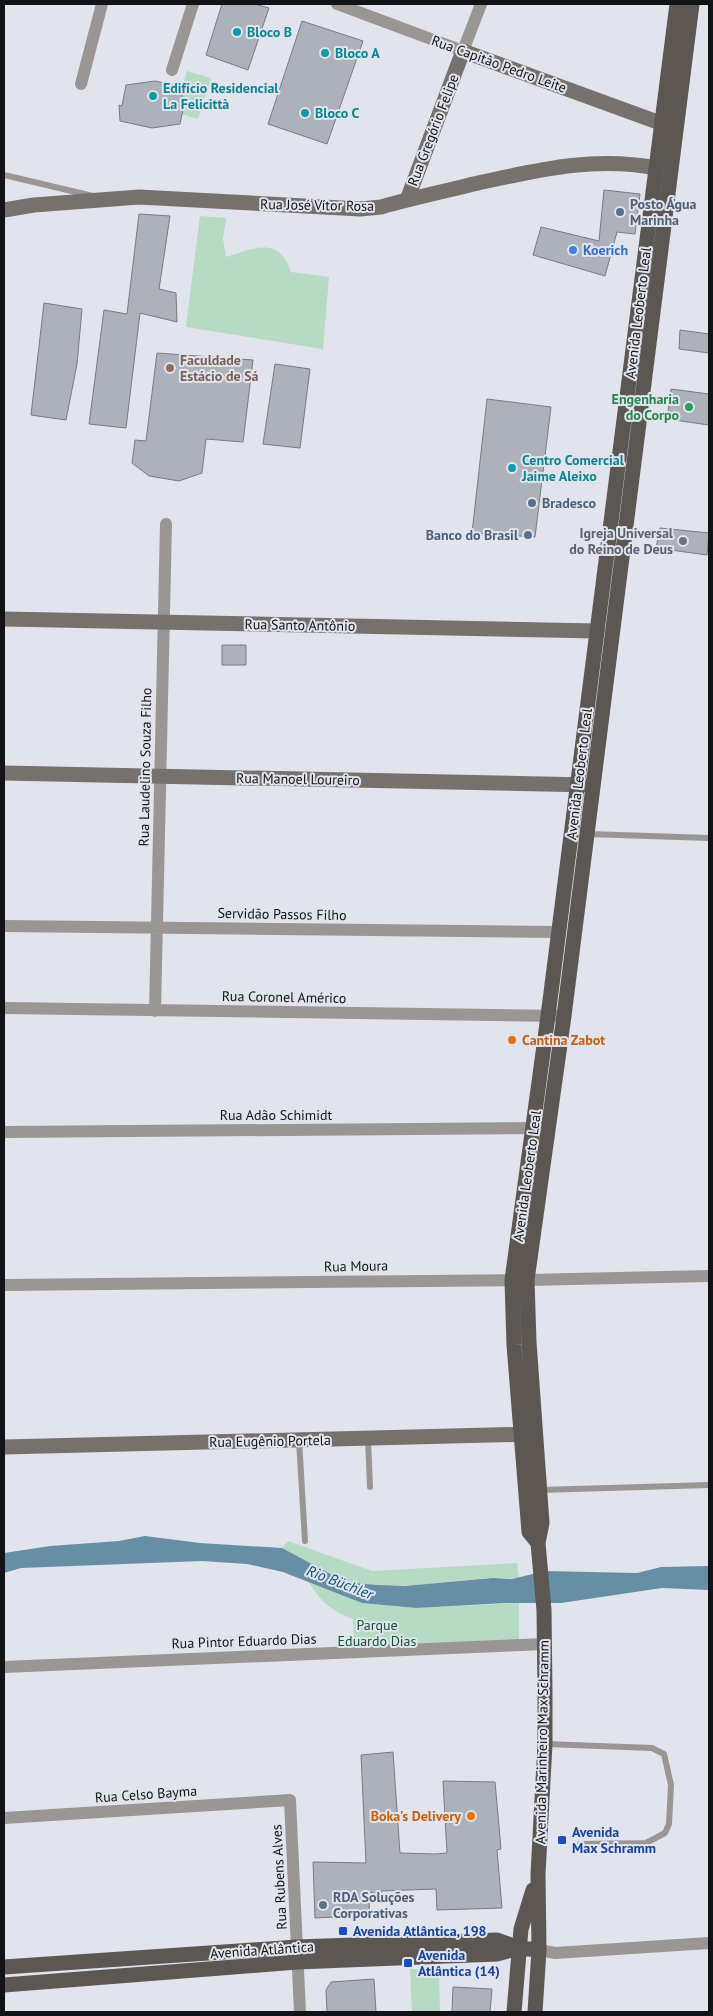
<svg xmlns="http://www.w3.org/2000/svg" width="713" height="2016" viewBox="0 0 713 2016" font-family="'PT Sans',sans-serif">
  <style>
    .green { fill: #b6dac3 }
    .water { fill: #668ea4 }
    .building { fill: #adb1b9; stroke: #787b83 }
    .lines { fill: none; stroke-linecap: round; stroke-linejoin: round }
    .lane { stroke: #9a9693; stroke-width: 6 }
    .street { stroke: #9a9693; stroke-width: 12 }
    .secondary { stroke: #76716d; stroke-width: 15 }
    .primary { stroke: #5c5752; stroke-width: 15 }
    .culture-dot { fill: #0f9aa8; stroke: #e1e4ed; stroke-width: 2 }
    .service-dot { fill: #5c6f8a; stroke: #e1e4ed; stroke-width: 2 }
    .shop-dot { fill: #3f7fe0; stroke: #e1e4ed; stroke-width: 2 }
    .education-dot { fill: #8d6e63; stroke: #e1e4ed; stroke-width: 2 }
    .leisure-dot { fill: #2e9e5b; stroke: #e1e4ed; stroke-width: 2 }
    .worship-dot { fill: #6b7280; stroke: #e1e4ed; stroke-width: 2 }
    .food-dot { fill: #e8710a; stroke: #e1e4ed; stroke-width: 2 }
    .transit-dot { fill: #1a4fb4; stroke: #e1e4ed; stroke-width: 2 }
    .labels { text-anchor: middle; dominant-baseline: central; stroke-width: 4; stroke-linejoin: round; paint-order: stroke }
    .culture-label { font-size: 14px; font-weight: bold; fill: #0d838f; stroke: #e1e4ed; text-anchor: start }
    .street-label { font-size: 14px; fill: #121316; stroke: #e1e4ed }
    .service-label { font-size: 14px; font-weight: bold; fill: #4e5e75; stroke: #e1e4ed; text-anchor: start }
    .shop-label { font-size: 14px; font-weight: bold; fill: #366cbe; stroke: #e1e4ed; text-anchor: start }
    .education-label { font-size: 14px; font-weight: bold; fill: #785e54; stroke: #e1e4ed; text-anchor: start }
    .leisure-label { font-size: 14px; font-weight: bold; fill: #27864d; stroke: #e1e4ed; text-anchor: end }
    .worship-label { font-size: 14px; font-weight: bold; fill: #5b616d; stroke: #e1e4ed; text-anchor: end }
    .food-label { font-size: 14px; font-weight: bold; fill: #c56008; stroke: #e1e4ed; text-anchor: start }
    .park-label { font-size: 14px; fill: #0d5232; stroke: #e1e4ed }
    .transit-label { font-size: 14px; font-weight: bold; fill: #164399; stroke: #e1e4ed; text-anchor: start }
    .water-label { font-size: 15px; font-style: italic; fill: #045574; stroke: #e1e4ed }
  </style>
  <rect width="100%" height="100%" fill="#e1e4ed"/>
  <path class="green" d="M187,71L211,78L198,119L175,112Z
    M200,216L226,218L223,239L226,257C255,248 279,236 291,272L329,277L323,349L186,327Z
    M288,1541L372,1571L517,1563L519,1577C510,1580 501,1577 492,1578C444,1581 395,1592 347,1582C326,1578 301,1559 282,1548Z
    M308,1581L362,1603L416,1608L519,1603V1640L354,1648L353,1619C329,1609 322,1603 308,1581Z
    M410,1969H439L440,2012H412Z"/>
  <path class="water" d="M145,1536L200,1543L282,1548L345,1582L376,1585L405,1586L493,1578L512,1579L545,1571L637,1573L661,1567L709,1566V1590L662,1588L561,1603H506L416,1608L362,1603L283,1572L247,1564L202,1561L21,1568L4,1573V1553L50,1546L119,1541Z"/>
  <path class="building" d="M222,4H255L269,8L248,70L206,55Z
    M302,21L363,41L327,144L268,124Z
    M155,81L180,86L184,105L180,124L152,128L120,121L119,105L122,106L126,85Z
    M604,190L640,194L635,234L617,232L605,276L533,255L541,227L599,241Z
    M139,214L170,216L159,289L176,293L177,322L140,313L126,428L89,424L104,310L127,314Z
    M44,303L82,309L77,364L66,420L31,415Z
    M680,330L709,334V353L679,349Z
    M157,353L253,360L243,442L206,439L202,473L179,481L149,476L132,463L135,440L146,441Z
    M275,364L310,369L300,448L263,444Z
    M671,389L709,394V425L667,419Z
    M487,399L551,407L535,537L472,533Z
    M660,528L709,533L707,555L656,548Z
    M222,645H246V665H222Z
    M393,1752L400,1853L435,1854L447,1853L443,1781L495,1782L501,1849L497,1850L502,1908L437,1910L436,1889L381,1891V1896L370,1892L369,1912L335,1913V1917L315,1918L313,1862L366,1863L361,1755Z
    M374,1979L376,2012H327L326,1990L331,1982Z
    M453,1987L492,1989L490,2012H452Z"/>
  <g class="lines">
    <path class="lane" d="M4,175L93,196
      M588,834L709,838
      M368,1439L370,1487
      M299,1440L305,1541
      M540,1490L709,1485
      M546,1744L652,1748L664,1754L671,1785L669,1824L665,1833L646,1843L580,1844"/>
    <path class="street" d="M337,4L463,51L481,4
      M172,70L193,4
      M81,84L102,4
      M4,926L559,932
      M4,1008L564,1016
      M155,1011L166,524
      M4,1132L541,1128
      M4,1285L527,1280L709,1276
      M4,1667L545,1644
      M4,1818L290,1800L300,2012
      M539,1950L555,1953L709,1943"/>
    <path class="secondary" d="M407,200L463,51L674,128
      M4,210L34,205L139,197L360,209L381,207C413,198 446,191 478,183C538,170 595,156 656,168
      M4,619L597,631
      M4,773L590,785
      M4,1447L535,1434"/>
    <path class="primary" d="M538,1543L529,1532L514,1345L512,1280L548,1016L677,4
      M4,1967L297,1947L497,1940L519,1948L539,1950
      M4,1985L297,1962L497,1954L519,1948
      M514,2012L521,1929L533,1890
      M535,2012L539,1950L538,1874L545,1744V1693L544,1610L538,1543L542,1523L529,1342L527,1280L564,1016L692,4"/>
  </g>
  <g class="culture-dot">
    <circle cx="237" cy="32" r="5"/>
    <circle cx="325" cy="53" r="5"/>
    <circle cx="153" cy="96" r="5"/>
    <circle cx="305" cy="113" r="5"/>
    <circle cx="512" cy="468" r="5"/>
  </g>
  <g class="service-dot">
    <circle cx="620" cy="212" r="5"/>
    <circle cx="532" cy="503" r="5"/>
    <circle cx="528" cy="535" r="5"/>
    <circle cx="323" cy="1905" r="5"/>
  </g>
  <circle class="shop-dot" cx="573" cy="250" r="5"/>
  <circle class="education-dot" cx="170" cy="368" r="5"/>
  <circle class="leisure-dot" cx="689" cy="407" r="5"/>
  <circle class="worship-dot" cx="683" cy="541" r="5"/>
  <g class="food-dot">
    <circle cx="512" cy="1040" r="5"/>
    <circle cx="471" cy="1816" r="5"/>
  </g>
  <g class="transit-dot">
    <rect x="557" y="1835" width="10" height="10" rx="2.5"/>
    <rect x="338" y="1926" width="10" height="10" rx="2.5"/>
    <rect x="403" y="1958" width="10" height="10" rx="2.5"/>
  </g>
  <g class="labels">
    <g class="culture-label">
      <text x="247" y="32">Bloco B</text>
      <text x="335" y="53">Bloco A</text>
      <text x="163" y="88">Edifício Residencial<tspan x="163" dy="16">La Felicittà</tspan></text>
      <text x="315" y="113">Bloco C</text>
      <text x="522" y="460">Centro Comercial<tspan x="522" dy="16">Jaime Aleixo</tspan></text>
    </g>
    <g class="street-label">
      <text transform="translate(499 64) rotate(20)">Rua Capitão Pedro Leite</text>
      <text transform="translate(433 130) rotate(-69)">Rua Gregório Felipe</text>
      <text transform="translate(317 205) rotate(1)">Rua José Vítor Rosa</text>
      <text transform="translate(638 313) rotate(-83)">Avenida Leoberto Leal</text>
      <text transform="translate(300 625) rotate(1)">Rua Santo Antônio</text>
      <text transform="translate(145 767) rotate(-89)">Rua Laudelino Souza Filho</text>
      <text transform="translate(579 774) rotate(-83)">Avenida Leoberto Leal</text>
      <text transform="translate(298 779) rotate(1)">Rua Manoel Loureiro</text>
      <text transform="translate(282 914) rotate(1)">Servidão Passos Filho</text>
      <text transform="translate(284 997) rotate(1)">Rua Coronel Américo</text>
      <text x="276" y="1115">Rua Adão Schimidt</text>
      <text transform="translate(527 1176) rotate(-82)">Avenida Leoberto Leal</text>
      <text transform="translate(356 1266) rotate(-1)">Rua Moura</text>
      <text transform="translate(270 1441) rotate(-1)">Rua Eugênio Portela</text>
      <text transform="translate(244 1641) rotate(-2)">Rua Pintor Eduardo Dias</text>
      <text transform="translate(542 1742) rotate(-89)">Avenida Marinheiro Max Schramm</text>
      <text transform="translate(146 1794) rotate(-4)">Rua Celso Bayma</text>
      <text transform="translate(279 1877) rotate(-93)">Rua Rubens Alves</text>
      <text transform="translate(262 1950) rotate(-4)">Avenida Atlântica</text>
    </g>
    <g class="service-label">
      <text x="630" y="204">Posto Água<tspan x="630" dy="16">Marinha</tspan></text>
      <text x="542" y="503">Bradesco</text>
      <text x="518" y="535" text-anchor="end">Banco do Brasil</text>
      <text x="333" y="1897">RDA Soluções<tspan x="333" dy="16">Corporativas</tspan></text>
    </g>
    <g class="shop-label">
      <text x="583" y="250">Koerich</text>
    </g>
    <g class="education-label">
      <text x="180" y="360">Faculdade<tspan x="180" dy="16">Estácio de Sá</tspan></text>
    </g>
    <g class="leisure-label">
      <text x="679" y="399">Engenharia<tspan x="679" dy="16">do Corpo</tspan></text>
    </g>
    <g class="worship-label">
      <text x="673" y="533">Igreja Universal<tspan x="673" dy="16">do Reino de Deus</tspan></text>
    </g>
    <g class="food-label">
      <text x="522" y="1040">Cantina Zabot</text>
      <text x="461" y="1816" text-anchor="end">Boka's Delivery</text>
    </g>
    <g class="park-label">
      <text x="377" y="1625">Parque<tspan x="377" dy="16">Eduardo Dias</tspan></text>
    </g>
    <g class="transit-label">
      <text x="572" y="1832">Avenida<tspan x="572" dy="16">Max Schramm</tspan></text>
      <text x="353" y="1931">Avenida Atlântica, 198</text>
      <text x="418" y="1955">Avenida<tspan x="418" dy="16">Atlântica (14)</tspan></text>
    </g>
    <g class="water-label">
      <text transform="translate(340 1582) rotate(21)">Rio Büchler</text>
    </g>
  </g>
  <rect width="713" height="2016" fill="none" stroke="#121316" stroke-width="10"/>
</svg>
